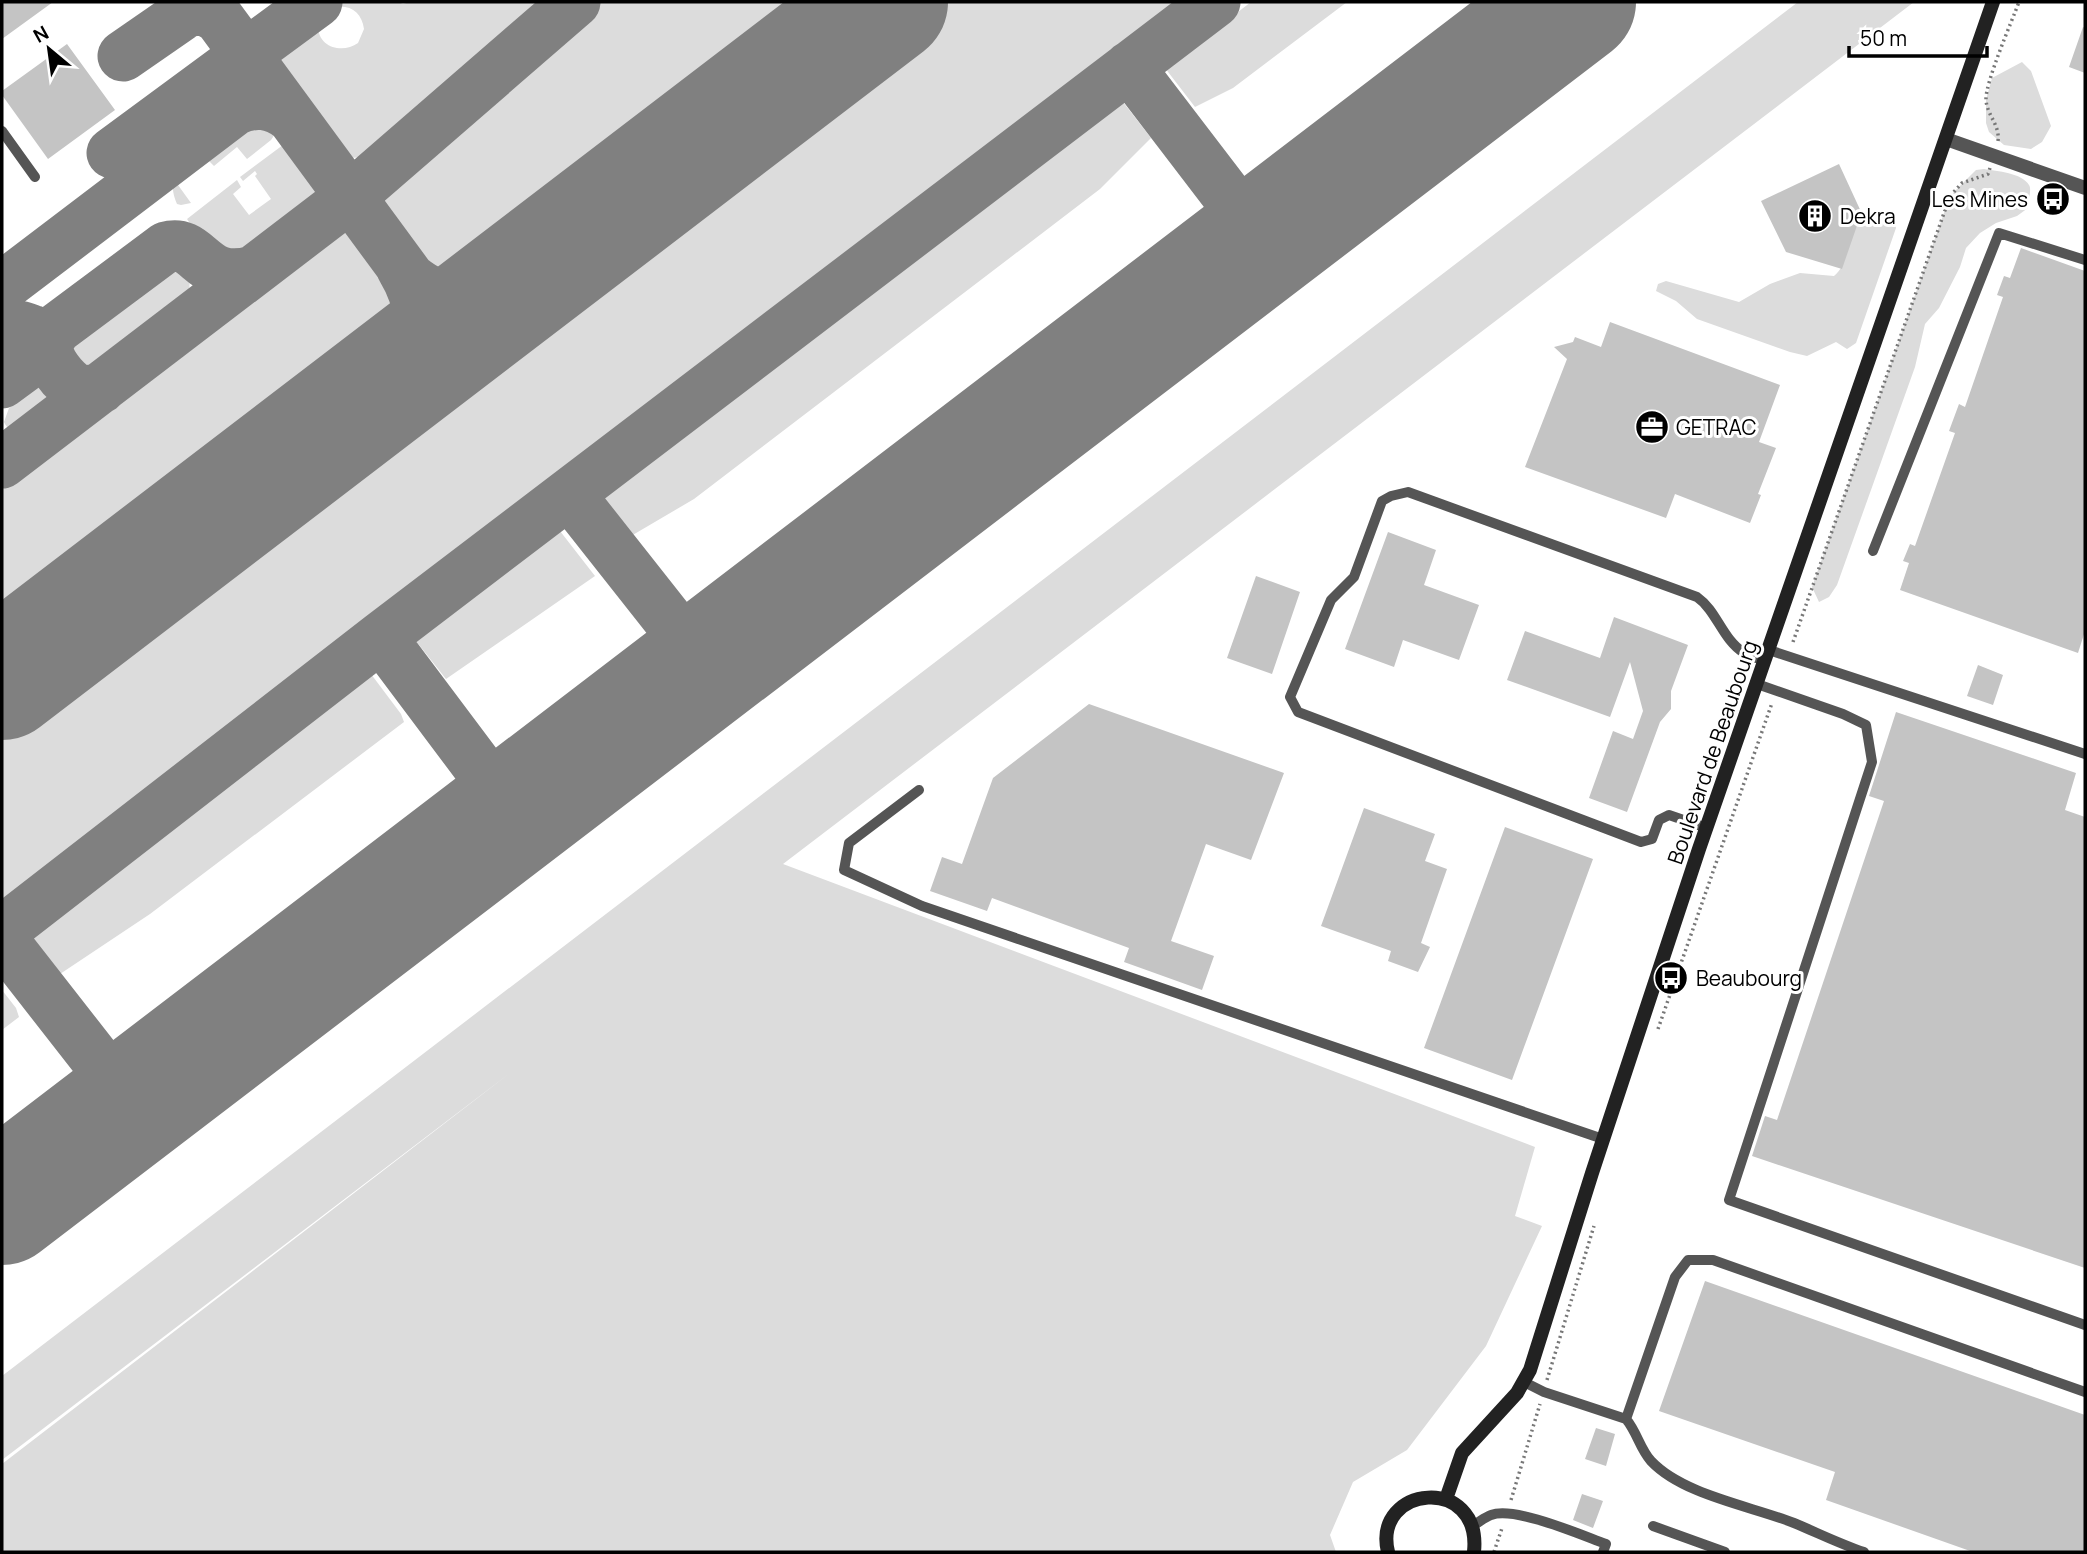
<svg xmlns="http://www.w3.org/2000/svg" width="2087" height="1554" viewBox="0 0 2087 1554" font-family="Manrope,sans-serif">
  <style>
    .green { fill: #dcdcdc }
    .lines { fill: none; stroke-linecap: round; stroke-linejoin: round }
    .taxiway { stroke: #808080; stroke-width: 51 }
    .runway { stroke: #808080; stroke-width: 124 }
    .building { fill: #c4c4c4 }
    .path { stroke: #777; stroke-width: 3.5; stroke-dasharray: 2 3.5; stroke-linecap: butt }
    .lane { stroke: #555; stroke-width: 10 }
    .street { stroke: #555; stroke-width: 14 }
    .secondary { stroke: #222; stroke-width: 14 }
    .labels { text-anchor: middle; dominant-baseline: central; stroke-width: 6; stroke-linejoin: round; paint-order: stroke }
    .poi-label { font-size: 21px; fill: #000; stroke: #fff; text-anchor: start }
    .street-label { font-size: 21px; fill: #000; stroke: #fff }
  </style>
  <rect width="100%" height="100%" fill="#fff"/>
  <path class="green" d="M330,2H398L403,4L410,2H559L473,76L370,152C362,157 353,160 343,156C321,148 277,74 261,52L318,9C320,16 317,19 318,26C318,48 343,54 358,43L364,29C362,13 351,4 334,7Z
    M591,2H840L487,270C476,274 466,278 455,278C443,277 429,273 419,267C400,255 375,224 378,200C380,190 385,183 391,176Z
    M930,2H1186L2,905V711Z
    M1251,2H1347L1233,88L1195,107L1165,68Z
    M1798,2H1914L783,864L1535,1147L1515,1216L1542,1226L1486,1346L1407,1450L1353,1482L1330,1535L1336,1552H2V1464L527,1060L2,1460V1376Z
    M2022,62L2031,71L2051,126L2042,142L2031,149L2004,145L1989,132L1986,123V100L1992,78Z
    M234,71V86L228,98L105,190L117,159Z
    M1123,102L1151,138L1100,189L694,499L631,536L601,499Z
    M251,118L269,120L275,123L277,131L271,140L247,159L237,147L214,166L209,161L178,185L191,203L181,205L177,204C173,195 171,186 175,176C180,165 238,122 251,118Z
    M287,142C299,147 319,184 315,196L257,250L246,256L231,257L212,250L202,241L187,219L237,180L241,187L233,194L249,215L271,199L255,176L257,174L255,171L243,181L240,177Z
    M1984,169C1997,171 2022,173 2029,185C2032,189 2028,202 2028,208L2017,216L1996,223L1980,233L1966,248L1960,267L1939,308L1925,324L1915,367L1837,585L1829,597L1819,602L1812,587L1950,196L1976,170Z
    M1883,212L1893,213L1896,228L1856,343L1847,349L1836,342L1807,356L1790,352L1697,319L1676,301L1656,291L1658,284L1666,281L1739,302L1770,284L1800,273L1834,276C1850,263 1845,239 1858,225C1864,218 1874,215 1883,212Z
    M340,230C372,238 404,278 398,313C395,331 384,346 371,359L2,641V477L311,241L320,236Z
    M171,259C182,259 187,264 189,275C190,284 190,293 186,302C178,319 125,360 106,366C89,371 58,362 65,339L83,325L89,327L98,319V313L128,290L133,292L145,284V278Z
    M40,384H47C52,389 58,396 57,404C55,411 46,415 40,419C28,429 14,442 4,422L9,408Z
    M560,531L595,576L446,679L416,641Z
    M371,674L401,714L404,722L150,914L60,974L30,934Z
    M2,990L16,1008L19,1017L2,1030Z"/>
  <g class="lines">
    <path class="taxiway" d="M207,2L410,278C452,312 487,302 529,275
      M123,56L188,11L205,10L219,18
      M1129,67L1262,241
      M112,153L317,2
      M2,287L235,110C255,101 272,103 290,116
      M10,328C27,321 35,340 56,329
      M2,383L36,358L42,356L51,360
      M101,388C93,390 86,392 78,389C64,383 45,358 47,343L56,329L166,247C200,237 200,286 253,271
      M371,396C414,357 435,324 402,269
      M2,463L349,198L575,2
      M570,495L705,666
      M381,637L513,813
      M2,931L381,637L1215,2
      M2,939L131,1104"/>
    <path class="runway" d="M2,678L886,2
      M2,1203L1574,2"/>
  </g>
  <path class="building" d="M2,2H53L2,39Z
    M2083,27L2085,28V73L2069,67Z
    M67,44L115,110L48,159L2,95V91Z
    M1839,164L1863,216L1860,217L1842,269L1786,252L1761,201Z
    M2021,248L2085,271V631L2078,653L1900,590L1909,563L1903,561L1910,544L1915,546L1955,433L1949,431L1959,404L1965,407L2003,297L1997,295L2004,276L2010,278Z
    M1610,322L1780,385L1759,442L1776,448L1758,494L1761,495L1750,523L1675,494L1666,518L1525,467L1567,359L1554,347L1573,342L1575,337L1601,347Z
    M1388,532L1436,550L1424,585L1479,605L1459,660L1403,640L1394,667L1345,649Z
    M1256,576L1300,592L1272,674L1227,658Z
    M1614,617L1688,645L1671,691V709L1660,722L1627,812L1589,798L1613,731L1633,739L1643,711L1630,662L1610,717L1507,680L1525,631L1600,658Z
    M1978,665L2003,675L1993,705L1967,696Z
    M1089,704L1284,773L1251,860L1206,844L1171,941L1214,956L1202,990L1124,962L1129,948L992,898L987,911L930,891L942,857L962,864L993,778Z
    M1896,712L2076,773L2065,810L2085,817V1268L1752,1156L1765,1116L1777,1120L1884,801L1869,796Z
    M1364,808L1435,834L1425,861L1447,869L1421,943L1430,947L1418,972L1388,961L1391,951L1321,926Z
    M1505,827L1593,859L1512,1080L1424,1048Z
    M1705,1281L2085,1415V1552H1973L1826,1500L1835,1472L1659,1411Z
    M1596,1428L1615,1434L1606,1466L1585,1459Z
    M1582,1494L1603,1501L1593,1528L1573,1520Z"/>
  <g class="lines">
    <path class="path" d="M1998,141C2000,125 1987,115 1986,100C1985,83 2012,21 2019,2
      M1793,642L1950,196L1962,183L1988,174L1990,168
      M1658,1029L1772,703
      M1547,1380L1594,1226
      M1511,1500L1540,1404
      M1494,1552L1502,1528"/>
    <path class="lane" d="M2,131L35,177
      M1873,551L1999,233L2085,260
      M1769,650L2085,754
      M1757,684L1843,714L1866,725L1872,762L1729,1200L2085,1325
      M919,790L849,843L844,870L922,906L1603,1139
      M1707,828L1669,815L1659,820L1652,839L1641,842L1298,712L1290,697L1331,600L1354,577L1382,501L1391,496L1408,492L1697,597C1717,611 1722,639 1744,653C1750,657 1759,658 1765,661
      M1524,1382L1544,1392L1626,1419C1637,1432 1640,1449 1651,1461C1683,1495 1751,1506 1794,1523C1818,1533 1840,1544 1864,1552
      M1626,1419L1675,1277L1688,1260H1713L2085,1392
      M1472,1526C1478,1523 1485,1517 1491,1515C1515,1506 1581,1535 1606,1544L1603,1552
      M1653,1526L1725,1552"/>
    <path class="street" d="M1946,139L2085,188"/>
    <path class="secondary" d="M1446,1499L1462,1453L1517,1393L1530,1370L1592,1173L1699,849L1993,2
      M1388,1552C1372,1485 1482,1474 1474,1552"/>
  </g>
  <defs>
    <g id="bus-disc" transform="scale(1.75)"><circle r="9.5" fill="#000" stroke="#fff"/><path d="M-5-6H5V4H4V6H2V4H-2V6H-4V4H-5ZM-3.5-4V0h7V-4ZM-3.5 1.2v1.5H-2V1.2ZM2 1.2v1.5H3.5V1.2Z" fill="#fff"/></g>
    <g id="building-disc" transform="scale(1.75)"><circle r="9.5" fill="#000" stroke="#fff"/><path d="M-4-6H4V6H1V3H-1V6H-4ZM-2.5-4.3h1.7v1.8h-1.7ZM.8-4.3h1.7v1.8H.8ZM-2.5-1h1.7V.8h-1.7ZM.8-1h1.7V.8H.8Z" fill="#fff"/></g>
    <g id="office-disc" transform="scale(1.75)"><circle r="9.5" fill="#000" stroke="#fff"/><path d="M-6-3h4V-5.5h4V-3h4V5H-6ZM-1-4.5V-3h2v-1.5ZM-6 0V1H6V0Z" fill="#fff"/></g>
  </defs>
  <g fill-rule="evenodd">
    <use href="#bus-disc" x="2053" y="199"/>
    <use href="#building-disc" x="1815" y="216"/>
    <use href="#office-disc" x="1652" y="427"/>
    <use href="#bus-disc" x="1671" y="978"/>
  </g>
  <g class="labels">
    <g class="poi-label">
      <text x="2028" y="199" text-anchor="end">Les Mines</text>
      <text x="1840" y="216">Dekra</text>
      <text x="1676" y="427">GETRAC</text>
      <text x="1696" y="978">Beaubourg</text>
    </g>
    <g class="street-label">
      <text transform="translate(1712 752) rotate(-71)">Boulevard de Beaubourg</text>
    </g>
  </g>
  <rect width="2087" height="1554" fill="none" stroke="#000000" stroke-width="7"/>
  <g transform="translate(49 49) rotate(331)" stroke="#ffffff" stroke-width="5" paint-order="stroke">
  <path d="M0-5L12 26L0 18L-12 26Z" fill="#000000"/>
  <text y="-10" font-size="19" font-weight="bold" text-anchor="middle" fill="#000000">N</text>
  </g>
  <path d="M1849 46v10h138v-10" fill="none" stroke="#000000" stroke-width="3.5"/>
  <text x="1860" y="46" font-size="21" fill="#000000" stroke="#ffffff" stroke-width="5" paint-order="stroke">50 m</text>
</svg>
